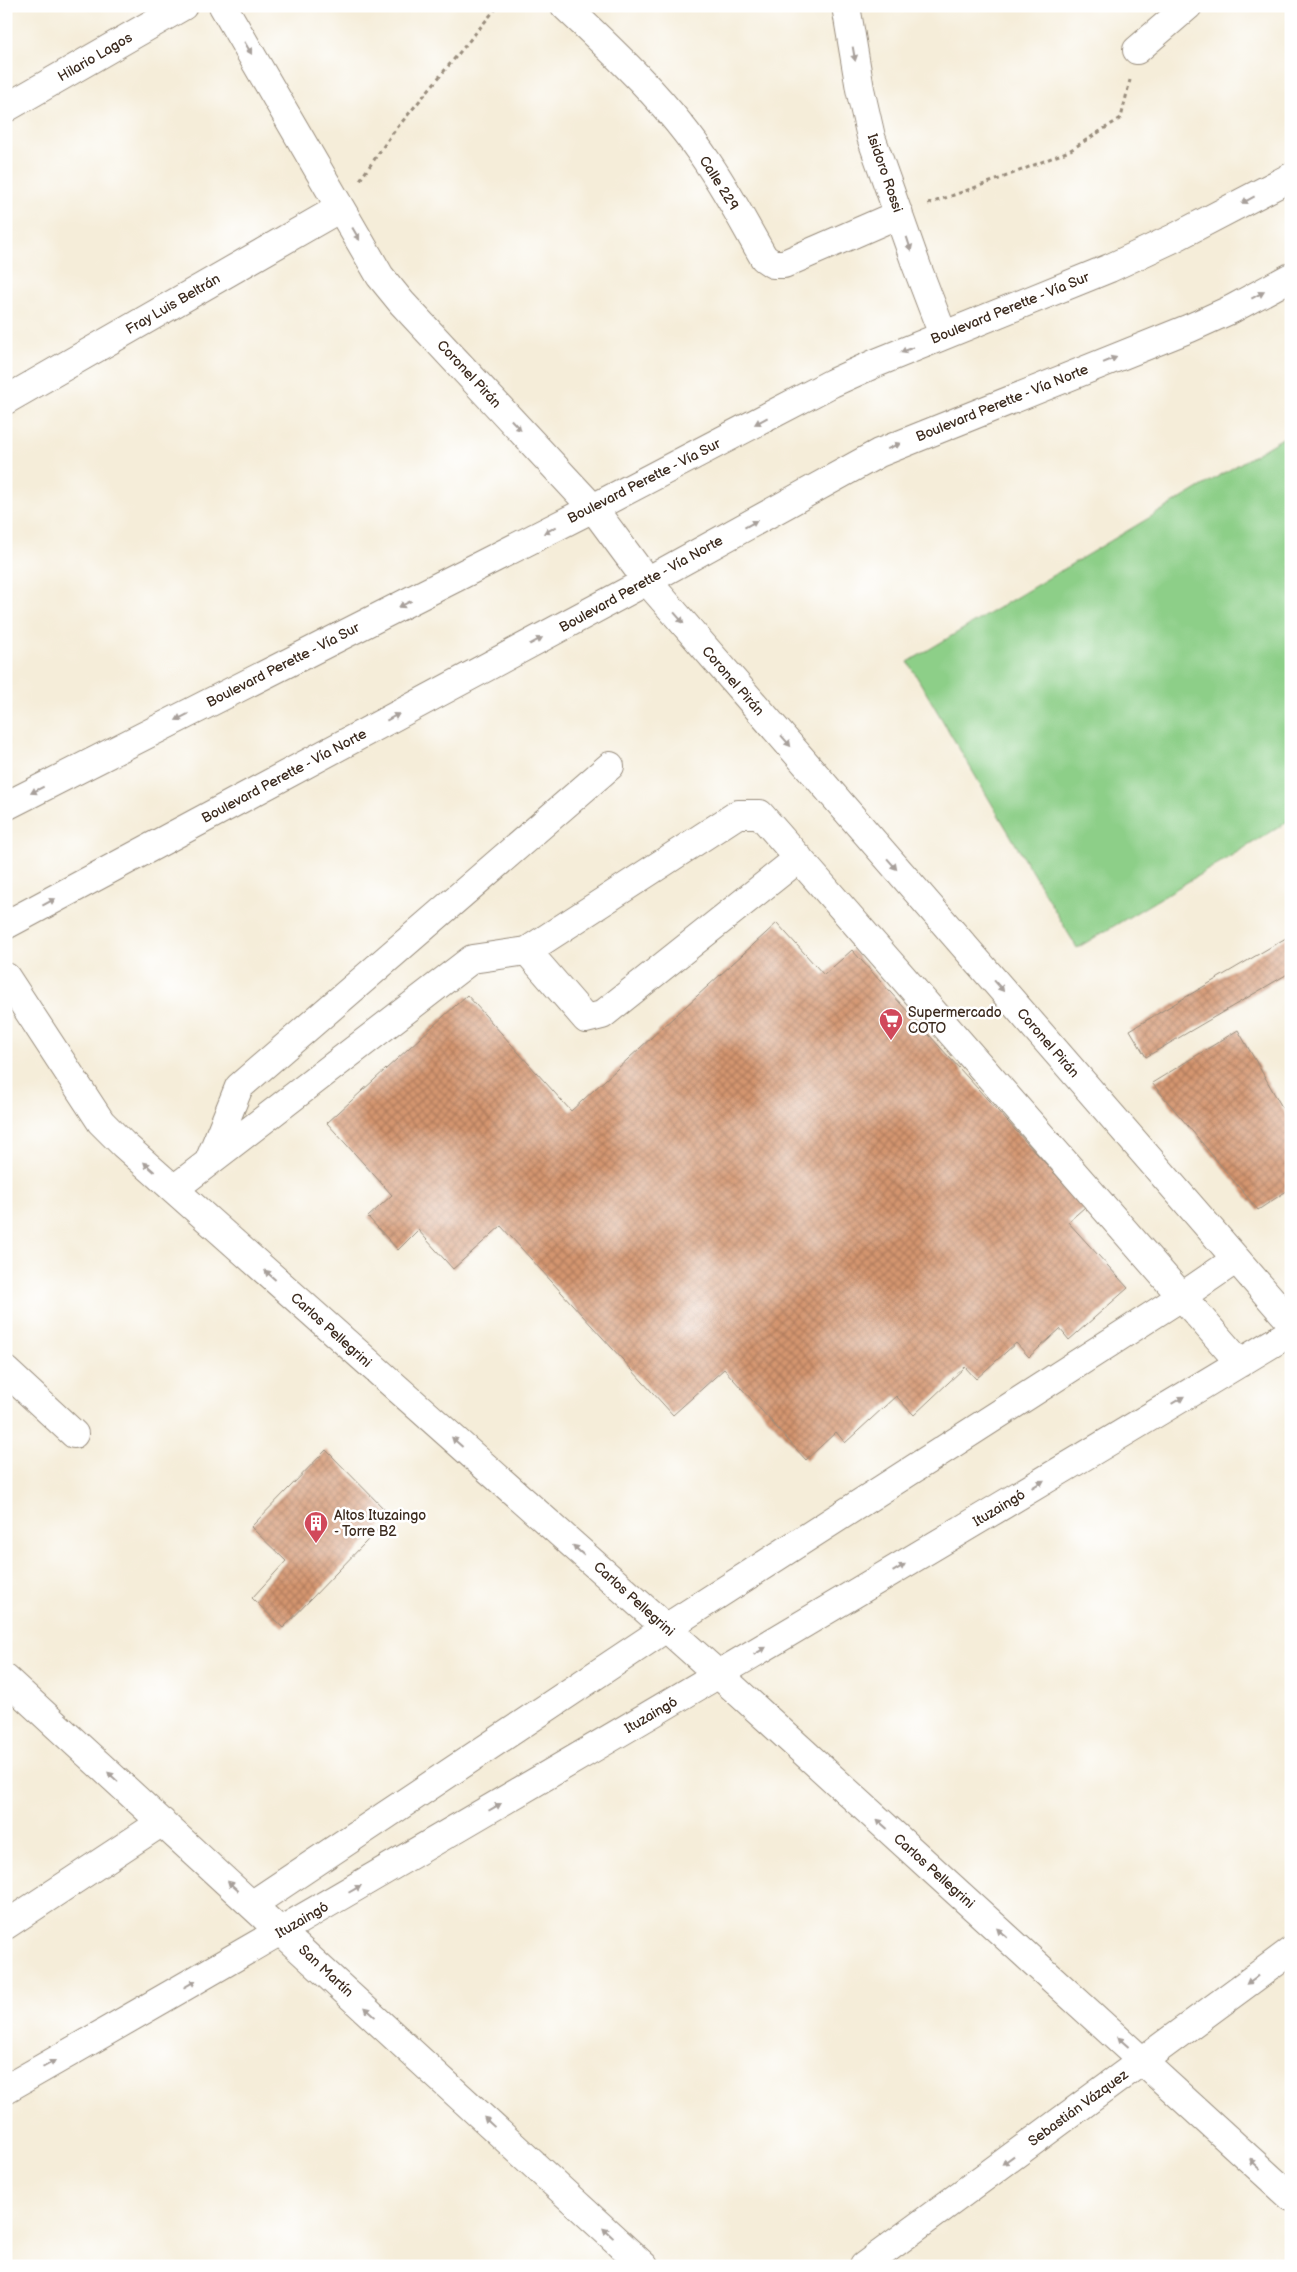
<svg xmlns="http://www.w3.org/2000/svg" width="1297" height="2272" viewBox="0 0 1297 2272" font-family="'Balsamiq Sans',sans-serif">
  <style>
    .park { fill: #8dcf88; stroke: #647c53 }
    .building { fill: url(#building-cross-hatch) }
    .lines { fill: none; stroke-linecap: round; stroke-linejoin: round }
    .minor-casing { stroke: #988c7c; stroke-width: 30 }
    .path { stroke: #988c7c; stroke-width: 3; stroke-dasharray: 4 4; stroke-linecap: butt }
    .minor { stroke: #fff; stroke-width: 28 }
    .oneway { fill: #a79f9a }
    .labels { text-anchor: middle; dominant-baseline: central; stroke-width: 5; stroke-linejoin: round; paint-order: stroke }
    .street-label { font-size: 14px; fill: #3b2a1e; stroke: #fff }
    .poi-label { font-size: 14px; fill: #3b2a1e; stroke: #fff; text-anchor: start }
  </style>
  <defs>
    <pattern id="building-cross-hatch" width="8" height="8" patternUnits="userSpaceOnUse" patternTransform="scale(1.25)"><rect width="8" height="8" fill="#d49570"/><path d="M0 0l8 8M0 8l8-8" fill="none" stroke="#ad7a5b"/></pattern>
  </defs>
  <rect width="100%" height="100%" fill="#fff"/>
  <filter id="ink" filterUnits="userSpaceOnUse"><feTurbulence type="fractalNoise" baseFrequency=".02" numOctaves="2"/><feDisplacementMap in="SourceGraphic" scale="10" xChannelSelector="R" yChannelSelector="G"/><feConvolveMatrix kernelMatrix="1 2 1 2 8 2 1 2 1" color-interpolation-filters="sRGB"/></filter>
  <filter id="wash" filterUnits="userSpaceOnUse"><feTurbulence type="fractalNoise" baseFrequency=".0096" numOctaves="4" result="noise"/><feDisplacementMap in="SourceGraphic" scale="20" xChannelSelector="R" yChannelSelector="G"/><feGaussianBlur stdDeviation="1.12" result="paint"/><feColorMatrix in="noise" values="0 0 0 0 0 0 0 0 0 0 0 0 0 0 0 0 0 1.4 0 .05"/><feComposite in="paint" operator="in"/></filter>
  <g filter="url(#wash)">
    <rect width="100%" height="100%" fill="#f5edd9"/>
    <path class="park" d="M1291,433V820L1077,948L908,662Z"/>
    <g id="blocks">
      <path class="building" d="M777,923L824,975L852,950L1085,1207L1068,1222L1128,1288L1069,1340L1060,1329L1029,1357L1016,1343L976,1379L965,1367L914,1415L896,1396L845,1443L836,1432L806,1460L724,1369L673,1415L501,1226L453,1269L418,1230L398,1250L368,1217L392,1195L327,1123L467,995L571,1111Z
        M1291,935V972L1146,1057L1130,1030Z
        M1238,1030L1291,1123V1188L1258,1210L1152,1083Z
        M326,1450L391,1516L283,1628L252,1598L286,1561L251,1527Z"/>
    </g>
  </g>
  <g filter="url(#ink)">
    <use href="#blocks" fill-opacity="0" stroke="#988c7c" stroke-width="1"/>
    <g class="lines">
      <g class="minor-casing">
        <path id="minor" d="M223,6L380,276L402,303L593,508L647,581L1291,1322
          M565,6C617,55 669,104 708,163C729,194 746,227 764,258L773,264H784L899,214
          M846,6L860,89L871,137L917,267L943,335
          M1137,50L1188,6
          M6,108L183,6
          M6,400L340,208
          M6,806L593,508L832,383L876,363L1110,268L1174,238L1291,177
          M6,925L647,581L879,453L1190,328L1232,309L1291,277
          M527,951L586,1019L602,1015L799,858
          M6,977L101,1122L123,1144L737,1691L1291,2197
          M209,1161L239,1087L610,766
          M174,1189L472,959L527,951L738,814H760L1240,1363
          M6,1371L74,1434
          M6,1679L644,2266
          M253,1904L666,1628L1181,1297L1235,1260
          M6,1925L162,1822
          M6,2089C438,1842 865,1589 1291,1332
          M864,2266L1291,1951"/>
      </g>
      <path class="path" d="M360,180L392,134L498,6
        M928,204L1002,178L1069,151L1121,118L1130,80"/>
      <use href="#minor" class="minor"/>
    </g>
    <defs><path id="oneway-solid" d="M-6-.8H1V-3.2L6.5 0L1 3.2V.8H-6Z" transform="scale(1.25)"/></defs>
    <g class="oneway">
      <use href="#oneway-solid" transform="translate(248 48) rotate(60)"/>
      <use href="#oneway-solid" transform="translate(854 54) rotate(80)"/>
      <use href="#oneway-solid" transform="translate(1248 200) rotate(152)"/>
      <use href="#oneway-solid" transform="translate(356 234) rotate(60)"/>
      <use href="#oneway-solid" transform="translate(909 244) rotate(72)"/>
      <use href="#oneway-solid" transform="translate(1258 295) rotate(-28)"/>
      <use href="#oneway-solid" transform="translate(907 350) rotate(158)"/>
      <use href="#oneway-solid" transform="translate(1110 360) rotate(-22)"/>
      <use href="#oneway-solid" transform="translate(761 421) rotate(152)"/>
      <use href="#oneway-solid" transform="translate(516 425) rotate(47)"/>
      <use href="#oneway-solid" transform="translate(894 446) rotate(-24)"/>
      <use href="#oneway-solid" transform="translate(751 524) rotate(-29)"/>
      <use href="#oneway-solid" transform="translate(550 530) rotate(153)"/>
      <use href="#oneway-solid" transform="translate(405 604) rotate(153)"/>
      <use href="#oneway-solid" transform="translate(679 618) rotate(49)"/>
      <use href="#oneway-solid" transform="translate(536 641) rotate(-28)"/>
      <use href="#oneway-solid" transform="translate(182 717) rotate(153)"/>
      <use href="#oneway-solid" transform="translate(393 717) rotate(-28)"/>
      <use href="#oneway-solid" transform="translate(786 741) rotate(49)"/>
      <use href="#oneway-solid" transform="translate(37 790) rotate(153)"/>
      <use href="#oneway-solid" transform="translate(892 864) rotate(49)"/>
      <use href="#oneway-solid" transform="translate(49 902) rotate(-28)"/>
      <use href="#oneway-solid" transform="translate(999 986) rotate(49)"/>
      <use href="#oneway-solid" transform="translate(149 1167) rotate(-138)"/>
      <use href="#oneway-solid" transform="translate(270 1275) rotate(-138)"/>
      <use href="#oneway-solid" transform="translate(1178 1400) rotate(-31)"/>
      <use href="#oneway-solid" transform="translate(457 1442) rotate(-138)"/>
      <use href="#oneway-solid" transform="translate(1038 1484) rotate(-31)"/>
      <use href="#oneway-solid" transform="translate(578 1550) rotate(-138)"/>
      <use href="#oneway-solid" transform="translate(899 1568) rotate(-31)"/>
      <use href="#oneway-solid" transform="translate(760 1651) rotate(-31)"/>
      <use href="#oneway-solid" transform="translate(113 1777) rotate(-137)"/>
      <use href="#oneway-solid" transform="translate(495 1807) rotate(-30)"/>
      <use href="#oneway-solid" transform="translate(882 1824) rotate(-138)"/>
      <use href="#oneway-solid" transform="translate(233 1886) rotate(-138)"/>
      <use href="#oneway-solid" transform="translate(355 1889) rotate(-30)"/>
      <use href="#oneway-solid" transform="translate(1002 1933) rotate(-138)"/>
      <use href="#oneway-solid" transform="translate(1252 1980) rotate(144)"/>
      <use href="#oneway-solid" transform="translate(190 1984) rotate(-30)"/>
      <use href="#oneway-solid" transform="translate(370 2012) rotate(-137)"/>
      <use href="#oneway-solid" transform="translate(1123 2042) rotate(-138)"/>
      <use href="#oneway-solid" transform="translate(49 2064) rotate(-30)"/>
      <use href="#oneway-solid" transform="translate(489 2122) rotate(-137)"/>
      <use href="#oneway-solid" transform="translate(1008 2160) rotate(144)"/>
      <use href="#oneway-solid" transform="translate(1255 2164) rotate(-137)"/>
      <use href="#oneway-solid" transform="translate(608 2233) rotate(-137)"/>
    </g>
  </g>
  <defs>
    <g id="supermarket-pin" transform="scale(1.25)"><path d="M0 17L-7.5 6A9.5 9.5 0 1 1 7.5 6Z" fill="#d1495b" stroke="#fff"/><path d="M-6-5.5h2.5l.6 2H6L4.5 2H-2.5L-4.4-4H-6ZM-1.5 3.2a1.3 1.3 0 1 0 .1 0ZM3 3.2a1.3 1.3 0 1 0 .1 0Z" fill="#fff"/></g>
    <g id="building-pin" transform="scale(1.25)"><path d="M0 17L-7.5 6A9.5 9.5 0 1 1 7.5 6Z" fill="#d1495b" stroke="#fff"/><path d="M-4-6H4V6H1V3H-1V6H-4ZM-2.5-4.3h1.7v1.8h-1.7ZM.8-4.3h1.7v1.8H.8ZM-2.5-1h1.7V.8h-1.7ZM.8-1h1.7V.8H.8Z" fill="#fff"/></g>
  </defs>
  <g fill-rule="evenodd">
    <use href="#supermarket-pin" x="891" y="1020"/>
    <use href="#building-pin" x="316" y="1523"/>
  </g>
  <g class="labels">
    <g class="street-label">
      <text transform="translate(95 57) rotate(-30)">Hilario Lagos</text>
      <text transform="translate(885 173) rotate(71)">Isidoro Rossi</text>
      <text transform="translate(719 183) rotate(58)">Calle 229</text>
      <text transform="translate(173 304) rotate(-30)">Fray Luis Beltrán</text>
      <text transform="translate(1010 308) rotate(-22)">Boulevard Perette - Vía Sur</text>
      <text transform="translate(469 374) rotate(47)">Coronel Pirán</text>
      <text transform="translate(1002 403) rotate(-22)">Boulevard Perette - Vía Norte</text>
      <text transform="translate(644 481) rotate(-27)">Boulevard Perette - Vía Sur</text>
      <text transform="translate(641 584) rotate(-29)">Boulevard Perette - Vía Norte</text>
      <text transform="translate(283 665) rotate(-27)">Boulevard Perette - Vía Sur</text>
      <text transform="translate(733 681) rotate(49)">Coronel Pirán</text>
      <text transform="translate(284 776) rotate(-28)">Boulevard Perette - Vía Norte</text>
      <text transform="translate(1048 1043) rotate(49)">Coronel Pirán</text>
      <text transform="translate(331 1330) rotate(42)">Carlos Pellegrini</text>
      <text transform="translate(999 1508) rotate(-31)">Ituzaingó</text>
      <text transform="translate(634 1599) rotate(42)">Carlos Pellegrini</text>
      <text transform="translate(651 1715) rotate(-30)">Ituzaingó</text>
      <text transform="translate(934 1871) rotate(42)">Carlos Pellegrini</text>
      <text transform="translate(302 1920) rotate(-30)">Ituzaingó</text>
      <text transform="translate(326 1971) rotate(43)">San Martín</text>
      <text transform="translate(1078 2108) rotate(-36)">Sebastián Vázquez</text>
    </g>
    <g class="poi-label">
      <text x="908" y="1012">Supermercado<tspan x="908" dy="16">COTO</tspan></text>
      <text x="334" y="1515">Altos Ituzaingo<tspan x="334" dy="16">- Torre B2</tspan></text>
    </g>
  </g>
  <rect width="1297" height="2272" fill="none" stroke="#fff" stroke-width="25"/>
</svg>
